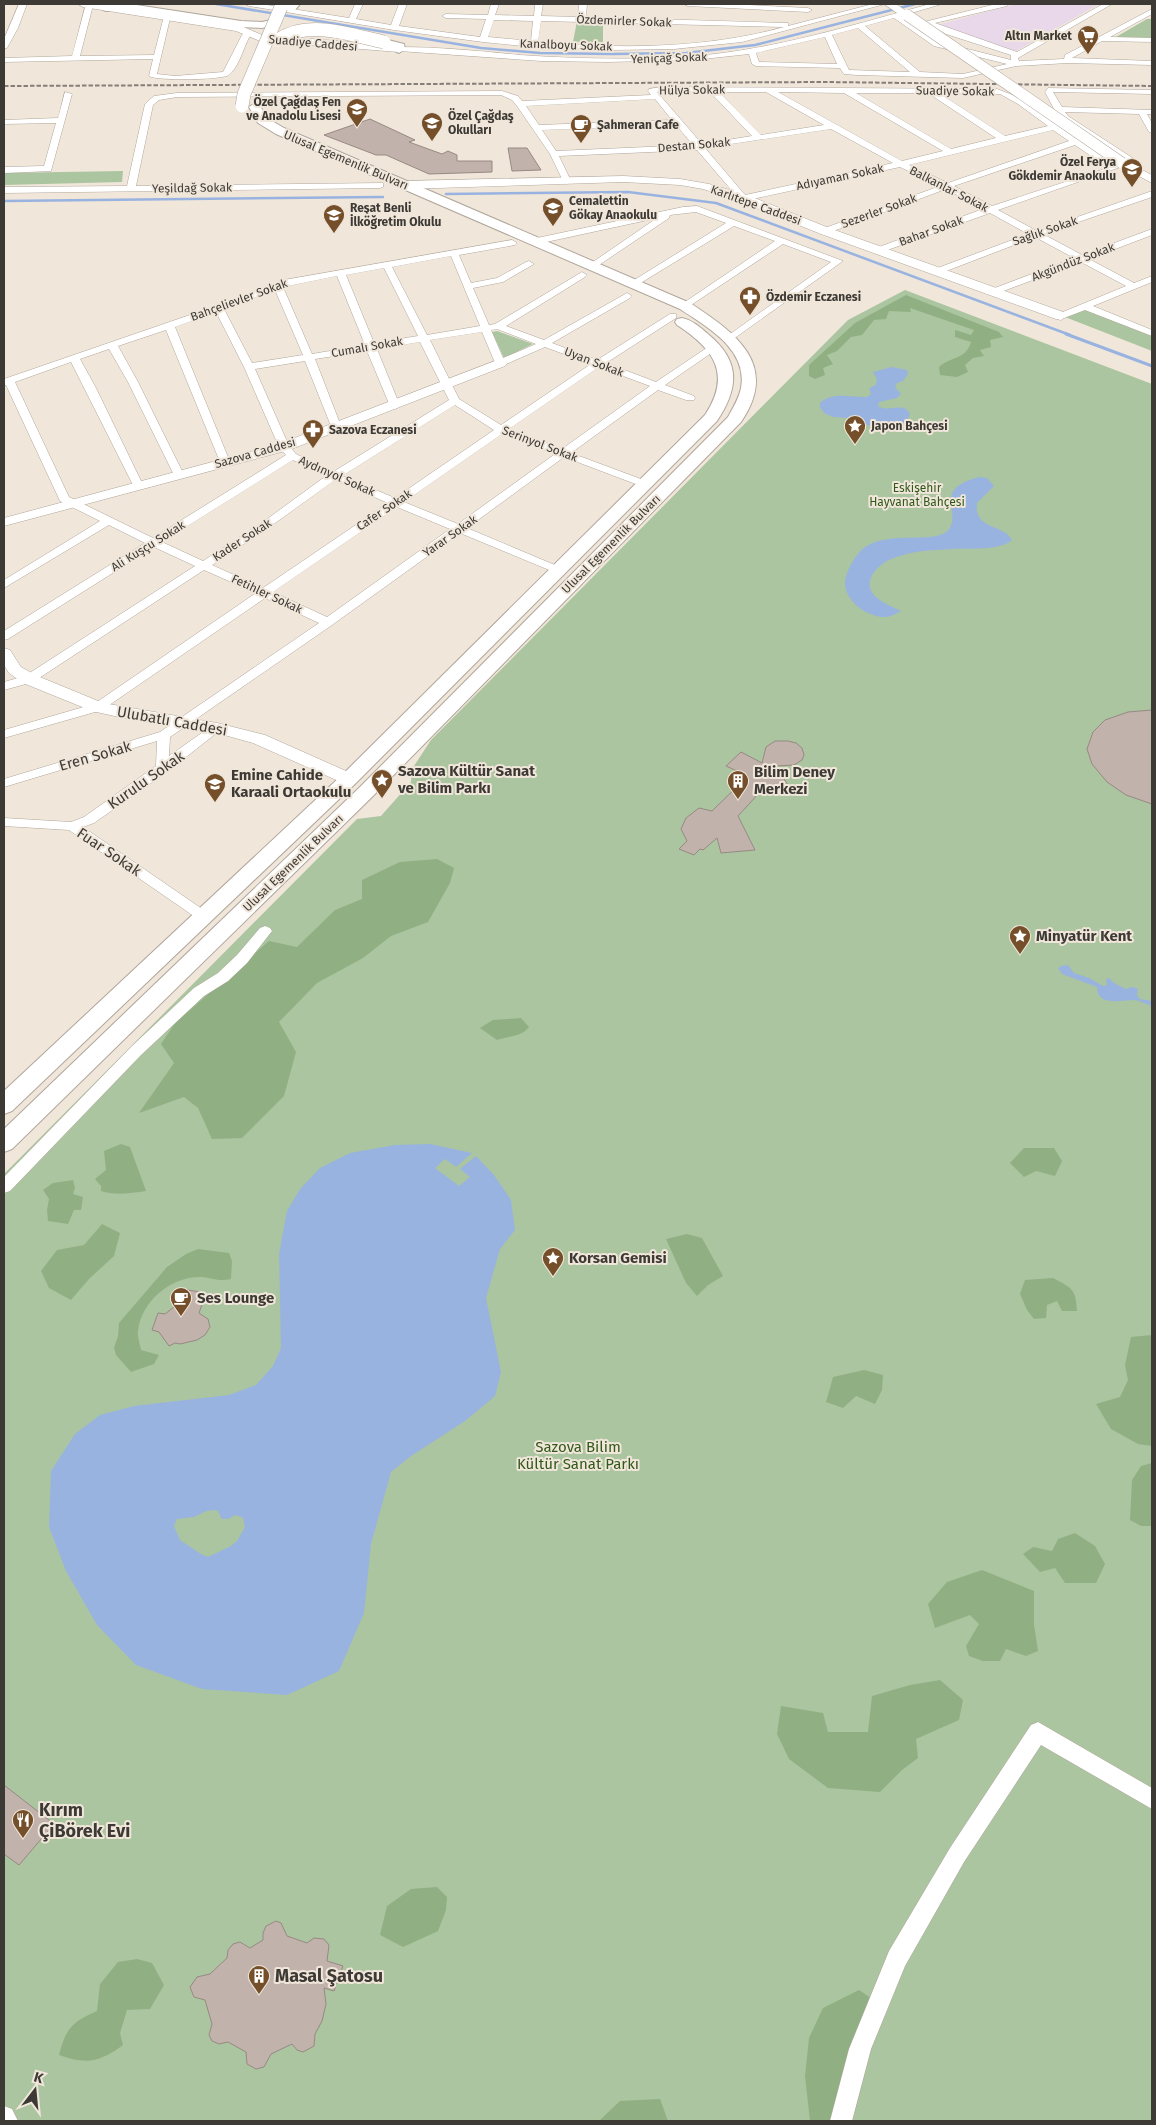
<svg xmlns="http://www.w3.org/2000/svg" width="1156" height="2125" viewBox="0 0 1156 2125" font-family="'Fira Sans',sans-serif">
  <style>
    .commercial { fill: #e8d8ea }
    .green { fill: #aac59f }
    .forest { fill: #90b083 }
    .water { fill: #99b3e1; fill-rule: evenodd }
    .lines { fill: none; stroke-linecap: round; stroke-linejoin: round }
    .stream-far1 { stroke: #99b3e1; stroke-width: 2.5 }
    .stream { stroke: #99b3e1; stroke-width: 3 }
    .building { fill: #c1b2ac; stroke: #988983 }
    .street-casing { stroke: #b0a69b; stroke-width: 1 }
    .secondary-casing { stroke: #b0a69b; stroke-width: 1 }
    .primary-casing { stroke: #b0a69b; stroke-width: 2 }
    .street { fill: #fff; fill-rule: evenodd }
    .secondary { fill: #fff; fill-rule: evenodd }
    .primary { fill: #fff; fill-rule: evenodd }
    .rail { stroke: #857f77; stroke-width: 2; stroke-dasharray: 4.5 2; stroke-linecap: butt }
    .secondary-bridge-casing { stroke: #b0a69b; stroke-width: 12; stroke-linecap: butt }
    .primary-bridge-casing { stroke: #b0a69b; stroke-width: 14; stroke-linecap: butt }
    .secondary-bridge { stroke: #fff; stroke-width: 11 }
    .primary-bridge { stroke: #fff; stroke-width: 13 }
    .labels { text-anchor: middle; dominant-baseline: central; stroke-width: 4; stroke-linejoin: round; paint-order: stroke }
    .far-street-label { font-size: 12px; fill: #3d3a35; stroke: #f0e6da }
    .far-poi-label { font-size: 12px; font-weight: bold; fill: #3d3a35; stroke: #f0e6da; text-anchor: start }
    .far-park-label { font-size: 12px; fill: #30591a; stroke: #f0e6da }
    .street-label { font-size: 15px; fill: #3d3a35; stroke: #f0e6da }
    .poi-label { font-size: 15px; font-weight: bold; fill: #3d3a35; stroke: #f0e6da; text-anchor: start }
    .park-label { font-size: 15px; fill: #30591a; stroke: #f0e6da }
    .near-poi-label { font-size: 18px; font-weight: bold; fill: #3d3a35; stroke: #f0e6da; text-anchor: start }
  </style>
  <rect width="100%" height="100%" fill="#f0e6da"/>
  <path class="commercial" d="M1017,4H1099L1009,55L946,33L933,26Z"/>
  <path class="green" d="M1147,19H1152V38L1116,37Z
    M577,21L603,22V43L573,42Z
    M123,171L122,182L4,185V173Z
    M905,290L1152,384V2121H4V1174L357,819L381,816L411,782L412,769L431,740L848,320Z
    M1085,309L1152,334V351L1065,317Z
    M497,331L533,344L504,358L492,332Z"/>
  <path class="forest" d="M906,295L999,332L1003,337L990,340L991,347L980,350L984,356L973,358L965,365L968,372L957,377L940,375L939,367C951,356 966,360 971,342L955,337V330L971,335L974,330L910,308L911,312L889,311L886,319L874,320L862,335L851,337L837,351L827,355L833,364L823,368L825,375L815,379L809,376V365L855,323Z
    M437,859L454,868L450,883L428,922L391,936L363,958L317,983L279,1022L296,1052L284,1096L242,1138L212,1139L198,1108L184,1097L139,1113L174,1063L161,1044L175,1023L269,941L297,947L335,910L362,899V880L400,862Z
    M521,1018L529,1027C522,1037 508,1036 497,1040L480,1028L493,1020Z
    M121,1144L130,1147L146,1191C131,1193 115,1196 101,1191V1186L95,1179L106,1170L104,1151Z
    M1024,1148H1054L1062,1161L1055,1176L1036,1171L1024,1177L1010,1163Z
    M73,1180L75,1188L73,1194L83,1197L81,1210H74L68,1224L48,1221L47,1210L49,1199L43,1190L53,1183Z
    M102,1224L120,1233L114,1256L89,1279L71,1300L49,1288L41,1271L57,1250L84,1245Z
    M687,1234L702,1238L723,1276L708,1285L697,1296L686,1283L666,1239Z
    M198,1249L229,1253L232,1261L231,1279C218,1282 213,1278 201,1277C172,1276 141,1301 138,1331C137,1336 140,1344 141,1350L159,1355L154,1364L131,1372L116,1355L114,1348L118,1336L119,1323L167,1267L186,1254Z
    M1053,1278C1072,1288 1076,1289 1077,1311H1062L1057,1301L1047,1305L1046,1318L1034,1319L1027,1310L1020,1294L1025,1280Z
    M1152,1335V1446L1138,1444L1111,1429L1096,1404L1120,1397L1128,1380L1125,1365L1131,1337Z
    M864,1370L883,1375L882,1390L875,1404L856,1396L843,1408L826,1402L833,1377Z
    M1152,1463V1526H1141L1130,1520L1132,1480L1141,1466Z
    M1075,1533L1095,1546L1105,1564L1096,1583H1065L1055,1568L1040,1572L1023,1554L1033,1547L1052,1551L1058,1539Z
    M982,1570L1034,1591V1625L1038,1651L1026,1656L1006,1649L1000,1661H983L969,1656L966,1646L979,1624L970,1615L935,1628L928,1604L947,1582Z
    M940,1680L963,1700L959,1720L916,1739L918,1758L902,1770L880,1792L828,1788L789,1759L777,1734L781,1706L823,1713L828,1732H868L872,1696L910,1685Z
    M437,1887L447,1897L446,1910L438,1931L403,1947L380,1935L387,1906L411,1889Z
    M137,1959L152,1963L164,1985L150,2009L127,2010L120,2033L123,2045C100,2062 87,2065 59,2055C66,2028 72,2022 97,2011L100,1984L118,1962Z
    M859,1990L871,1998L852,2045L834,2121H810L805,2076L809,2038L823,2008Z
    M660,2099L668,2121H599L620,2101Z"/>
  <path class="water" d="M892,367L907,370L908,374L903,381L897,383L895,387L901,394L897,398L879,402L878,406C888,413 904,401 910,414L906,422L890,428L873,427L847,418L833,417L824,413L820,407V403C833,391 852,398 867,397L871,394L869,388L876,385L877,379L873,372Z
    M979,477L987,478L994,486L977,503C974,531 1003,523 1012,540C1000,551 968,548 952,549C931,550 908,551 889,560C875,567 862,583 875,596C882,603 893,607 901,611C897,613 892,616 887,617C870,618 847,604 845,585C844,576 852,561 858,554C879,526 937,547 949,529C962,510 931,490 979,477Z
    M1068,965L1074,973L1089,978L1103,986L1107,985L1106,979L1109,978L1114,983L1126,989L1133,987L1138,989L1137,995L1140,999L1152,1001V1011L1150,1005C1145,1004 1138,1000 1134,1000C1122,1000 1097,1007 1097,987L1062,974L1058,968L1061,966Z
    M430,1144L472,1153L456,1167L445,1159L435,1168L459,1186L470,1177L460,1169L476,1156L494,1175L511,1200L515,1230L500,1249L486,1298L501,1372L495,1396L465,1421L411,1456L391,1472L371,1544L364,1613L339,1671L287,1695L202,1689L136,1665L97,1625L66,1571L49,1527L51,1471L75,1434L100,1415L134,1406L229,1395L256,1385L273,1366L281,1348L279,1254L287,1211L300,1189L320,1168L350,1153L395,1145ZM217,1510L222,1519H228L236,1515L243,1518L245,1527L237,1541L231,1546L208,1557L201,1554L180,1540L174,1526L177,1519L194,1517L206,1511Z"/>
  <g class="lines">
    <path class="stream-far1" d="M216,4L481,48L540,53L612,54L686,53L755,45L915,4
      M446,194L628,192L716,203L1070,335
      M4,201L383,197"/>
    <path class="stream" d="M1066,334L1152,366"/>
  </g>
  <path class="building" d="M370,119L415,140L409,142L442,154L448,151L457,155V161H492V172L429,174L386,155H376L324,135Z
    M508,148H527L541,170L512,171Z
    M1152,710V804L1126,795L1107,782L1092,764L1087,749L1093,732L1105,720L1128,712Z
    M775,741H788L796,743L802,748L804,755L802,760L794,765L776,766L791,790L761,791L738,816L755,850L721,853L717,838L703,850L700,849L694,855L679,849L687,841L681,829L686,818L699,808L712,811L748,776L726,766L741,752L762,763L766,747Z
    M182,1289L206,1293L199,1313L208,1319L210,1327L205,1335L197,1340L180,1344L175,1343L169,1346L159,1332L152,1330L158,1313L165,1314L174,1307Z
    M4,1785L54,1824L19,1865L4,1854Z
    M276,1921L281,1923L287,1936L307,1943L314,1938L324,1939L329,1945L327,1961L343,1966L334,1991L324,1988L326,2004L322,2021L315,2034L314,2046L303,2052L297,2050L292,2044L271,2054L264,2067L256,2069L247,2064L246,2052L228,2042L219,2044L212,2041L209,2035L212,2024L205,2000L194,1997L190,1987L197,1977L210,1974L227,1958L228,1950L233,1944L240,1942L250,1948L263,1940V1933L266,1926Z"/>
  <g class="lines">
    <g class="street-casing">
      <path id="street" d="M19,4H27L18,28L7,48H4V39Z
        M86,4L93,5L80,56L154,55L164,16L171,14L157,74L175,76L223,72L242,35L246,29L253,31C244,43 241,65 229,75C222,80 156,81 149,76L153,59L4,62V58L72,56Z
        M245,4H261L349,18L355,4H363L356,19L391,25L399,4H407L399,26L480,37L486,19L446,18L442,16L446,14L488,15L491,4H499L495,15L534,16L535,4H543L541,16L578,17L579,4H587L586,17L785,23H788V26L873,4H885L742,42L674,49L613,50L534,47L483,42L394,30L249,6ZM494,20L533,21L531,41L488,37ZM541,21L784,27C705,49 619,49 538,42Z
        M684,4H728L808,8L812,10L808,12L688,6Z
        M930,4H942L901,16L940,42L1011,60V55L946,34L924,22L996,4H1008L1007,6L935,23L1017,52L1103,4H1112L1018,58L1019,61L1064,59L1065,55L1152,9V14L1110,37L1152,38V42L1102,41L1072,58L1152,61V65L1068,63L1016,66L963,78L857,75L844,74L840,68L756,66L752,64L749,54L694,60L607,62L541,61L399,51L395,49L399,47C440,47 480,51 520,55C578,59 637,60 695,56C777,49 852,25 930,4ZM894,18L934,46L1007,64L963,74L920,72L865,26ZM858,28L910,72L849,70L832,35ZM825,37L837,64L759,62L756,53Z
        M661,87L997,89L1018,97L1056,124L1066,122L1054,109L1045,92L1048,88L1152,90V94L1053,92L1062,107L1152,110V114H1147L1152,123V133L1149,132L1139,114L1065,112L1068,116L1134,159L1142,167L1143,175H1137L1134,168L1129,164L998,210L1037,231L1152,191V197L1043,234L1082,255L1152,229V235L1089,259L1134,283L1152,276V282L1093,306L1152,330V336L1085,310L1064,318H1058V314L1126,286L1081,262L998,293H992V289L1074,258L1035,237L941,273H935V269L1028,234L990,213L882,252H876V248L983,209L946,189L828,233H822V229L940,186L900,167L743,201L740,200L697,150L559,156L571,181L567,184L563,181L550,154L517,106L512,100L501,95L177,97L159,100L153,105L136,186L383,183V187L380,188L4,193V187L127,186L145,104L154,96L177,93L502,91L518,96L522,101L651,95L648,91L649,89ZM661,91L710,92L752,136L702,144L657,92ZM719,92H766L824,125L761,135ZM778,92L844,93L943,151L902,161ZM856,93H928L996,138L951,149ZM939,93L1000,94L1018,104L1048,126L1005,136ZM655,99L672,120L539,125L526,106ZM676,125L693,145L556,151L542,130ZM1071,126L1126,162L992,206L954,186L1075,145L1104,165H1110V161L1061,128ZM831,129L893,163L745,195L705,148ZM1053,130L1069,141L948,183L909,165Z
        M65,92L72,94L51,171L4,173V167L44,166L56,123L4,124V120L58,118Z
        M697,206L843,261L729,342L726,341V337L831,262L783,244L685,309L682,308V304L775,241L734,226L634,287L629,284L631,282L726,223L696,212L670,215L669,218L593,269L590,268V264L657,218L537,244L532,241L537,238L683,207Z
        M512,240L517,243L515,245L459,255L471,283L497,278L526,262L529,261L534,264L503,282L473,288L489,325L495,324L582,272L587,275L585,277L506,326L544,340L627,293L632,296L630,298L552,343L597,360L670,314H676V318L606,363L656,382L711,345H719L720,347L665,385L694,396L695,398L694,400H686L658,390L571,453L649,482L650,484L649,486H641L564,457L467,528L562,568L564,570L562,572H554L460,533L332,625L170,737L169,756L213,725L217,724L223,728L167,772L94,823L83,827L208,913L210,916L208,919H198L69,830L4,826V818L71,822L84,817L156,766L157,741L4,787V779L160,732L319,623L265,598L102,710L4,738V730L94,704L256,593L204,570L33,682L4,690V682L25,676L195,566L154,547L8,639L4,640V631L145,543L109,525L4,588V580L100,521L60,501L6,385H4V379L216,306L284,280ZM451,256L480,326L427,335L392,267ZM384,268L418,336L374,343L346,275ZM337,276L365,345L312,354L283,287ZM275,290L303,355L252,363L224,309ZM216,312L244,367L279,447L286,455L153,538L69,497L15,382L71,362L133,485L134,487H142L143,485L96,388L80,359L109,349L128,382L174,475L179,478L183,477L184,475L138,382L118,346L166,330L220,462L221,464H229L230,462L175,327ZM497,329L536,344L503,358L491,330ZM482,332L496,365H504L545,347L591,364L501,425L459,399L430,340ZM420,342L449,400L333,472L296,454L289,446L255,369L305,361L331,426L336,429L341,426L315,359L367,351L390,406L395,409L400,406L377,349ZM599,367L650,386L562,449L509,429ZM455,405L494,430L395,498L342,476ZM502,434L555,454L458,524L404,502ZM293,460L326,476L263,522L203,561L162,542ZM335,480L388,503L263,588L212,565L271,526ZM397,507L450,529L327,617L273,592Z
        M265,926L270,928L272,931L247,963L228,981L204,996L141,1055L10,1191L4,1193V1177L131,1047L194,988L218,973L237,955L260,928Z
        M1038,1722L1152,1788V1809L1041,1745L964,1862L905,1966L871,2049L852,2121H830L849,2049L889,1951L950,1848L1031,1725Z
        M4,2106L12,2109L18,2121H4Z"/>
    </g>
    <g class="secondary-casing">
      <path id="secondary" d="M78,4H101L239,25L262,35L399,46L404,49L399,52L260,41L236,31L83,7Z
        M884,4H896L912,15L911,17H903Z
        M1122,160L1152,175V183L1118,165L1116,163Z
        M623,176L680,179L709,184L747,195L829,228L1066,313L1067,316L1061,320L1056,319L821,234L739,201L703,189L680,185L623,182L405,189L399,185L405,181Z
        M500,359L505,360L507,363L505,366L289,450L4,526V518L279,444Z
        M4,648L10,650L21,667L35,675L103,703L217,723L265,735L355,775L358,779L355,783L349,785L343,783L253,743L217,733L128,719L92,711L23,683L9,673L4,665Z"/>
    </g>
    <g class="primary-casing">
      <path id="primary" d="M113,4H130L241,21L262,22L275,19L281,22L279,24L262,28L241,27L123,9L106,11L100,8L102,6Z
        M288,4H300L295,10L291,11L285,8Z
        M384,39L404,44L405,49L399,53L395,51L394,48L380,44L378,42Z
        M255,103L259,104L267,118L284,128L690,303C736,333 780,365 741,422L373,796L12,1149L4,1152V1129L359,788L728,417C733,408 739,398 741,388C748,349 707,327 680,309L276,134L258,123L249,107Z
        M682,318C692,320 700,327 708,334C741,361 739,388 717,421L356,783L12,1111L4,1114V1091L342,775L705,415C732,374 714,349 677,325L675,322L677,319Z"/>
    </g>
    <use href="#street" class="street"/>
    <use href="#secondary" class="secondary"/>
    <use href="#primary" class="primary"/>
    <path class="rail" d="M4,86L825,82L1152,86"/>
    <g class="secondary-bridge-casing">
      <path id="secondary-bridge" d="M907,15L1122,163"/>
    </g>
    <g class="primary-bridge-casing">
      <path id="primary-bridge" d="M278,40C308,19 351,35 384,42
        M242,106L244,94L281,7"/>
    </g>
    <use href="#secondary-bridge" class="secondary-bridge"/>
    <use href="#primary-bridge" class="primary-bridge"/>
  </g>
  <defs>
    <g id="supermarket-pin" transform="scale(1.125)"><path d="M0 17L-7.5 6A9.5 9.5 0 1 1 7.5 6Z" fill="#744f2a" stroke="#f0e6da"/><path d="M-6-5.5h2.5l.6 2H6L4.5 2H-2.5L-4.4-4H-6ZM-1.5 3.2a1.3 1.3 0 1 0 .1 0ZM3 3.2a1.3 1.3 0 1 0 .1 0Z" fill="#fff"/></g>
    <g id="school-pin" transform="scale(1.125)"><path d="M0 17L-7.5 6A9.5 9.5 0 1 1 7.5 6Z" fill="#744f2a" stroke="#f0e6da"/><path d="M0-5L7-2L0 1L-7-2ZM-4 1L0 2.5L4 1V4Q0 6-4 4Z" fill="#fff"/></g>
    <g id="cafe-pin" transform="scale(1.125)"><path d="M0 17L-7.5 6A9.5 9.5 0 1 1 7.5 6Z" fill="#744f2a" stroke="#f0e6da"/><path d="M-5.5-4.5H6V0H3Q3 3.5 0 3.5H-2.5Q-5.5 3.5-5.5 0ZM3-3.2v2h1.7v-2ZM-6 4.5H4V6H-6Z" fill="#fff"/></g>
    <g id="pharmacy-pin" transform="scale(1.125)"><path d="M0 17L-7.5 6A9.5 9.5 0 1 1 7.5 6Z" fill="#744f2a" stroke="#f0e6da"/><path d="M-2-6h4v4h4v4h-4v4h-4v-4h-4v-4h4Z" fill="#fff"/></g>
    <g id="sight-pin" transform="scale(1.125)"><path d="M0 17L-7.5 6A9.5 9.5 0 1 1 7.5 6Z" fill="#744f2a" stroke="#f0e6da"/><path d="M0-6L1.8-2.2L6-1.7L2.9 1.2L3.7 5.4L0 3.3L-3.7 5.4L-2.9 1.2L-6-1.7L-1.8-2.2Z" fill="#fff"/></g>
    <g id="building-pin" transform="scale(1.125)"><path d="M0 17L-7.5 6A9.5 9.5 0 1 1 7.5 6Z" fill="#744f2a" stroke="#f0e6da"/><path d="M-4-6H4V6H1V3H-1V6H-4ZM-2.5-4.3h1.7v1.8h-1.7ZM.8-4.3h1.7v1.8H.8ZM-2.5-1h1.7V.8h-1.7ZM.8-1h1.7V.8H.8Z" fill="#fff"/></g>
    <g id="restaurant-pin" transform="scale(1.125)"><path d="M0 17L-7.5 6A9.5 9.5 0 1 1 7.5 6Z" fill="#744f2a" stroke="#f0e6da"/><path d="M-5-6h1v4h1v-4h1v4h1v-4h1v5L-1.5 .5V6h-2V.5L-5-1ZM5-6V6H3V1.5H1.5Q1.5-4 5-6Z" fill="#fff"/></g>
  </defs>
  <g fill-rule="evenodd">
    <use href="#supermarket-pin" x="1088" y="36"/>
    <use href="#school-pin" x="357" y="109"/>
    <use href="#school-pin" x="432" y="123"/>
    <use href="#cafe-pin" x="581" y="125"/>
    <use href="#school-pin" x="1132" y="169"/>
    <use href="#school-pin" x="553" y="208"/>
    <use href="#school-pin" x="334" y="215"/>
    <use href="#pharmacy-pin" x="750" y="297"/>
    <use href="#sight-pin" x="855" y="426"/>
    <use href="#pharmacy-pin" x="313" y="430"/>
    <use href="#sight-pin" x="382" y="780"/>
    <use href="#building-pin" x="738" y="781"/>
    <use href="#school-pin" x="215" y="784"/>
    <use href="#sight-pin" x="1020" y="936"/>
    <use href="#sight-pin" x="553" y="1258"/>
    <use href="#cafe-pin" x="181" y="1298"/>
    <use href="#restaurant-pin" x="23" y="1820"/>
    <use href="#building-pin" x="259" y="1976"/>
  </g>
  <g class="labels">
    <g class="far-street-label">
      <text transform="translate(624 21) rotate(2)">Özdemirler Sokak</text>
      <text transform="translate(313 43) rotate(5)">Suadiye Caddesi</text>
      <text transform="translate(566 45) rotate(2)">Kanalboyu Sokak</text>
      <text transform="translate(669 58) rotate(-2)">Yeniçağ Sokak</text>
      <text transform="translate(692 90) rotate(-1)">Hülya Sokak</text>
      <text transform="translate(955 91) rotate(1)">Suadiye Sokak</text>
      <text transform="translate(694 145) rotate(-5)">Destan Sokak</text>
      <text transform="translate(346 160) rotate(23)">Ulusal Egemenlik Bulvarı</text>
      <text transform="translate(840 177) rotate(-12)">Adıyaman Sokak</text>
      <text transform="translate(192 188) rotate(-1)">Yeşildağ Sokak</text>
      <text transform="translate(949 189) rotate(27)">Balkanlar Sokak</text>
      <text transform="translate(756 205) rotate(20)">Karlıtepe Caddesi</text>
      <text transform="translate(879 211) rotate(-20)">Sezerler Sokak</text>
      <text transform="translate(931 231) rotate(-20)">Bahar Sokak</text>
      <text transform="translate(1045 231) rotate(-19)">Sağlık Sokak</text>
      <text transform="translate(1073 262) rotate(-21)">Akgündüz Sokak</text>
      <text transform="translate(239 300) rotate(-20)">Bahçelievler Sokak</text>
      <text transform="translate(367 347) rotate(-10)">Cumalı Sokak</text>
      <text transform="translate(594 362) rotate(21)">Uyan Sokak</text>
      <text transform="translate(540 444) rotate(21)">Serinyol Sokak</text>
      <text transform="translate(255 453) rotate(-16)">Sazova Caddesi</text>
      <text transform="translate(337 476) rotate(24)">Aydınyol Sokak</text>
      <text transform="translate(384 510) rotate(-34)">Cafer Sokak</text>
      <text transform="translate(450 536) rotate(-35)">Yarar Sokak</text>
      <text transform="translate(242 540) rotate(-33)">Kader Sokak</text>
      <text transform="translate(611 544) rotate(-45)">Ulusal Egemenlik Bulvarı</text>
      <text transform="translate(148 546) rotate(-32)">Ali Kuşçu Sokak</text>
      <text transform="translate(267 594) rotate(25)">Fetihler Sokak</text>
      <text transform="translate(293 863) rotate(-44)">Ulusal Egemenlik Bulvarı</text>
    </g>
    <g class="far-poi-label">
      <text x="1072" y="36" text-anchor="end">Altın Market</text>
      <text x="341" y="102" text-anchor="end">Özel Çağdaş Fen<tspan x="341" dy="14">ve Anadolu Lisesi</tspan></text>
      <text x="448" y="116">Özel Çağdaş<tspan x="448" dy="14">Okulları</tspan></text>
      <text x="597" y="125">Şahmeran Cafe</text>
      <text x="1116" y="162" text-anchor="end">Özel Ferya<tspan x="1116" dy="14">Gökdemir Anaokulu</tspan></text>
      <text x="569" y="201">Cemalettin<tspan x="569" dy="14">Gökay Anaokulu</tspan></text>
      <text x="350" y="208">Reşat Benli<tspan x="350" dy="14">İlköğretim Okulu</tspan></text>
      <text x="766" y="297">Özdemir Eczanesi</text>
      <text x="871" y="426">Japon Bahçesi</text>
      <text x="329" y="430">Sazova Eczanesi</text>
    </g>
    <g class="far-park-label">
      <text x="917" y="488">Eskişehir<tspan x="917" dy="14">Hayvanat Bahçesi</tspan></text>
    </g>
    <g class="street-label">
      <text transform="translate(172 721) rotate(10)">Ulubatlı Caddesi</text>
      <text transform="translate(95 756) rotate(-16)">Eren Sokak</text>
      <text transform="translate(146 780) rotate(-35)">Kurulu Sokak</text>
      <text transform="translate(109 852) rotate(34)">Fuar Sokak</text>
    </g>
    <g class="poi-label">
      <text x="398" y="771">Sazova Kültür Sanat<tspan x="398" dy="17">ve Bilim Parkı</tspan></text>
      <text x="754" y="772">Bilim Deney<tspan x="754" dy="17">Merkezi</tspan></text>
      <text x="231" y="775">Emine Cahide<tspan x="231" dy="17">Karaali Ortaokulu</tspan></text>
      <text x="1036" y="936">Minyatür Kent</text>
      <text x="569" y="1258">Korsan Gemisi</text>
      <text x="197" y="1298">Ses Lounge</text>
    </g>
    <g class="park-label">
      <text x="578" y="1447">Sazova Bilim<tspan x="578" dy="17">Kültür Sanat Parkı</tspan></text>
    </g>
    <g class="near-poi-label">
      <text x="39" y="1810">Kırım<tspan x="39" dy="21">ÇiBörek Evi</tspan></text>
      <text x="275" y="1976">Masal Şatosu</text>
    </g>
  </g>
  <rect width="1156" height="2125" fill="none" stroke="#3d3a35" stroke-width="10"/>
  <g transform="translate(35 2090) rotate(16)" stroke="#f0e6da" stroke-width="4" paint-order="stroke">
  <path d="M0-4L9 19L0 12L-9 19Z" fill="#3d3a35"/>
  <text y="-8" font-size="14" font-weight="bold" text-anchor="middle" fill="#3d3a35">K</text>
  </g>
</svg>
